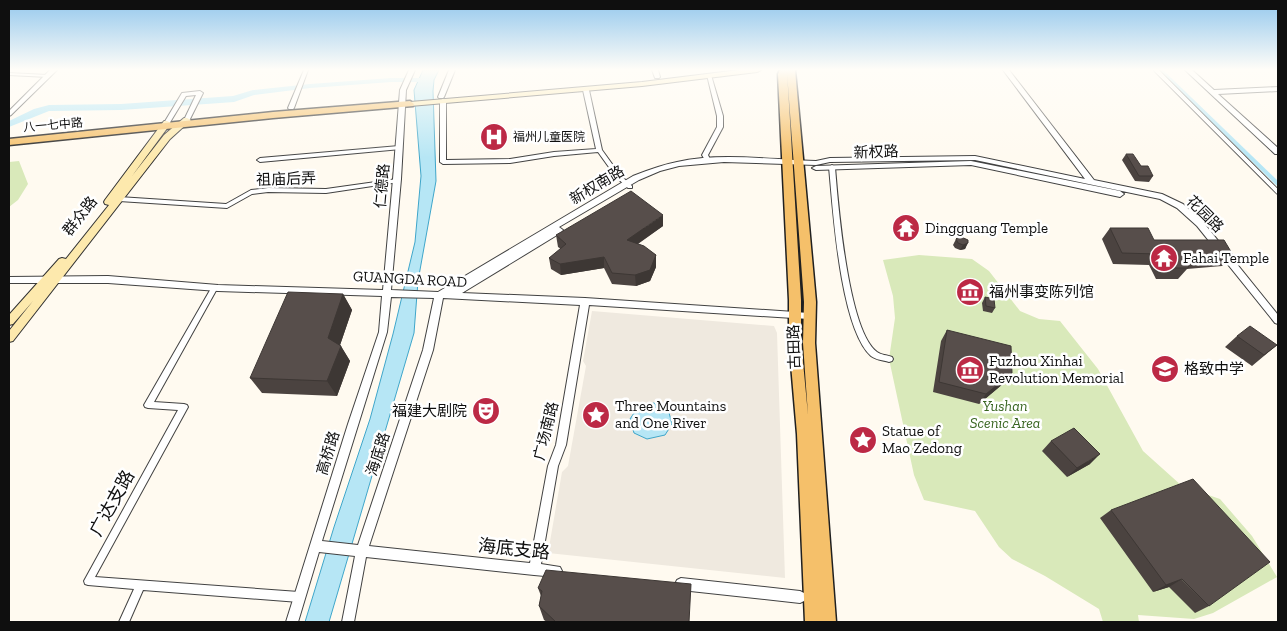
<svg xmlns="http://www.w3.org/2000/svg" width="1287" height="631" viewBox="0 0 1287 631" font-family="'Zilla Slab','Noto Sans SC',serif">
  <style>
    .green { fill: #d9e9ba }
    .plaza { fill: #efe9df }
    .water { fill: #b6e6f5; stroke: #3fa6ca }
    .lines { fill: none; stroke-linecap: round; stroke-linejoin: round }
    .canal { fill: #b6e6f5; fill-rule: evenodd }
    .river { fill: #b6e6f5; fill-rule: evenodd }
    .pedestrian-casing { stroke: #424242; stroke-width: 5.5 }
    .minor-casing { stroke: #424242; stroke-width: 2 }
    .tertiary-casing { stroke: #424242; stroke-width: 2 }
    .secondary-casing { stroke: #313131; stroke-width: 2 }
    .primary-casing { stroke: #202020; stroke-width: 3 }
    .pedestrian { stroke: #fff; stroke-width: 4 }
    .minor { fill: #fff; fill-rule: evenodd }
    .tertiary { fill: #fff; fill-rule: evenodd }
    .secondary { fill: #fde9ad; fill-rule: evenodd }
    .primary { fill: #f5c06a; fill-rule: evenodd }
    .wall { fill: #4b4340 }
    .shaded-wall { fill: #3d3734 }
    .building { fill: #574e4b; stroke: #3d3734 }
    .labels { text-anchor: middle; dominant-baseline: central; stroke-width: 5; stroke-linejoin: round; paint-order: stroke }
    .far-street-label { font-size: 12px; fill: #0f0f0f; stroke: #fff }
    .far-poi-label { font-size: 12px; fill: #0f0f0f; stroke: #fff; text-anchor: start }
    .street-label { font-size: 15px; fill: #0f0f0f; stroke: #fff }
    .poi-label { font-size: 15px; fill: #0f0f0f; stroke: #fff; text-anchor: start }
    .park-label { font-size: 15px; font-style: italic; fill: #386520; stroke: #fff }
    .near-street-label { font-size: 18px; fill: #0f0f0f; stroke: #fff }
  </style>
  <rect width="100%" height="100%" fill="#fffaf0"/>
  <path class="green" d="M19,161L28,184L18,200L9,207V162Z
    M919,255L972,259L989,271L1020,311L1039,319L1060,321L1098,369L1143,451L1182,486L1220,499L1252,536L1277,577L1213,613L1194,619L1138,615L1139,622H1103L1099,609L1045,576L1012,559L999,547L975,511L924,500L914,475L889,359L895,318L893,296L883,260Z"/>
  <path class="plaza" d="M592,311L774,326L777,333L785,578L548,553L562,472L568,466L586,366L583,361Z"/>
  <path class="water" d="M423,70H439L434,80L433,91L436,181L418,281L414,333L329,622H305L334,527L370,419L393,334L415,242L421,176L414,90Z
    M654,403L668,409L672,424L665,435L647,439L634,433L630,419L638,407Z"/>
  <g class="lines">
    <path class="canal" d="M1158,70H1163L1278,181V186L1276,185Z"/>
    <path class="river" d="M391,78H427L431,80L427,82H391L310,88L254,95L234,102L121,110L49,111L9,127V121L34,109L49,105L121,104L233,96L253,90L310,84Z"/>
    <g class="pedestrian-casing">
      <path id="pedestrian" d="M1156,70L1278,192"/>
    </g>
    <g class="minor-casing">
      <path id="minor" d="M304,70H308L294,108L293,109H289L288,108Z
        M9,73L48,75L50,76L48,77L9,75Z
        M707,74L711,75L723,116V127L708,155L711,161L708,163L706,162L702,155L717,127V116L707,75Z
        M586,88L589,90L602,150L620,175L632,186V188H628L616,177L598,152L554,156L510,163L443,164L440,162V101L443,99L446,101V160L510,159L554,152L596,149L583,90Z
        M399,146L402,148L401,149L260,162L257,160L260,158Z
        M832,165L835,167C838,204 848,331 877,352C881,355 887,355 892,357L893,359L892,361L889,362C883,360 876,360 871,356C840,328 833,209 829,167Z
        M397,179L400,181L399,182L326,193L268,192L252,194L227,208L119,201L116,199L119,197L226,204L251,190L268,188L326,189Z
        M213,285H217L218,287L154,402L184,404L187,405L188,407L95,577L299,592L302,594L304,597L302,600L299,602L143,590L129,622H119L134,589L88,585L85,584L84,581L178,410L148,408L145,407L144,405Z"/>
    </g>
    <g class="tertiary-casing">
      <path id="tertiary" d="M50,70H57L11,115L9,116V111Z
        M409,70H415L406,90L401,179L391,290L438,292L633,176C648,170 662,165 677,162C722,152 771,160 816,161L830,158L975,156L1085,179L1003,70H1009L1094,180L1162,194L1183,204L1203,222L1278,315V324L1275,323L1197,226L1177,208L1160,199L975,160L830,162L816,165L724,162L679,166L660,171L639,180L559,227L563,230L562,232L462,293L585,298L809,313L812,314L813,316L812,318L809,319L589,305L566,445L558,466L541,564L560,567L562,571L560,575L556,577L534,575L366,557L354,622H342L355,556L319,552L298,622H286L348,424L379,332L382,296L218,291L108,283H9V277L108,276L218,285L383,290L393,179L400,90ZM391,297L434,298L423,350L358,545L322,541L387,332ZM443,298L580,305L556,445L548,466L530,563L369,546L433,350Z
        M449,70H455L444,97L443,98H439L438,97Z
        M652,70H658L660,77L659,78H655Z
        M1185,70H1192L1214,90L1278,87V91L1218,94L1278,148V154H1275Z
        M200,91L203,93L189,121L187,122L184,120L196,95L186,96L169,124H165L164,123L182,93Z
        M971,161L1120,191L1124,194L1120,197L971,165L816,170L812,168L816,166Z
        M681,578L800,591L804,593L806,597L804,601L800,603L681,590L677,588L675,584L677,580Z"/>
    </g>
    <g class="secondary-casing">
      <path id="secondary" d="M739,70H761L757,72L642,86L410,106L406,104L410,102L642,82Z
        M184,118H187L191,120L170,139L13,341L9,342V331L33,301L13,324L9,325V315L59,259L62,258L66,259L109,205L105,204L104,202L105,200L164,121H167L171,123L132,176L164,135Z"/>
    </g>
    <g class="primary-casing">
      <path id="primary" d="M780,70H795L816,302L815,343L836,622H805L797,434L789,341V300L778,74ZM787,72L804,302L803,343L808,415L801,341V300Z
        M410,101L414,104L413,106L273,118L9,145V139L273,112Z"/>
    </g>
    <use href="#pedestrian" class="pedestrian"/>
    <use href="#minor" class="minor"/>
    <use href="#tertiary" class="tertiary"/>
    <use href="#secondary" class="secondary"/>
    <use href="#primary" class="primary"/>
  </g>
  <path class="wall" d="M1126,154L1153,176L1149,182L1135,181L1122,160Z
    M663,226L638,244L656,255V267L650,281L636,286L612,284L604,268L561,275L551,269L549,258L561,249L558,247L556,235Z
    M1110,228L1154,240L1233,255L1222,266L1187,269L1178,279H1156L1149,265L1113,264L1102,239Z
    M956,239L968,240L965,249L960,250L955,248L953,245Z
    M968,282L979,291L976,297L965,295V287Z
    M343,294L352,310L340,345L350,361L337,396L262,393L250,378Z
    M985,297L995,308L992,313L983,311L982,303Z
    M947,330L1012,373L1004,383L979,404L933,392L941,341Z
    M1237,336L1277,345L1252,366L1225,347Z
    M1051,441L1090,464L1067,477L1042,451Z
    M1111,510L1209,606L1195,613L1169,587L1153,592L1100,518Z
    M538,588L689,622H547L544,620L539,606L541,596Z"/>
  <path class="shaded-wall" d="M663,215V226L627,251V240Z
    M968,243L965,249L960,250L963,245Z
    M656,255V267L650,281L636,286L635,275Z
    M604,257V268L561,275L560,264Z
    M343,294L352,310L337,354L328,338Z
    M341,346L350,361L337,396L327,381Z
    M1012,373L1004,383L979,404L986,394Z
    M1100,454L1090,464L1067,477L1077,468Z
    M1182,579L1169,587L1153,592L1166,585Z"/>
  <path class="building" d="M1126,154H1133L1141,166H1148L1153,176H1139Z
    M631,191L663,215L627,240L644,246L656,255L650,270L635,275L612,273L604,257L560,264L549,258L566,244L556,235Z
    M1110,228H1148L1154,240H1224L1233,255L1191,258L1188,268H1165L1158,254L1122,253Z
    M959,236L968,240V243L963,245L958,243L956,239Z
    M968,282L978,284L979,291L968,289Z
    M288,292L343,294L328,338L341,346L327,381L250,378Z
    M985,297L994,299L995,308L986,306Z
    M1250,326L1277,345L1264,355L1237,336Z
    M947,330L1011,346L1012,373L986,394L939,382Z
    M1074,428L1100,454L1077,468L1051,441Z
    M1193,479L1270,562L1209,606L1182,579L1166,585L1111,510Z
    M546,570L691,584L689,622H556L539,606L542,591L538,588Z"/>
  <linearGradient id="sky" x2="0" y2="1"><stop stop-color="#94c8ed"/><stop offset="0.44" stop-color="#fffdf8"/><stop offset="1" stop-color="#fffdf8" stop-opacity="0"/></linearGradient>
  <rect width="1287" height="158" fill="url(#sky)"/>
  <defs>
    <g id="hospital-disc" transform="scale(1.4375)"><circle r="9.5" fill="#bc2945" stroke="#fff"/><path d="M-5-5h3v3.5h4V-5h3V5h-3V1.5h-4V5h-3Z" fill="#fff"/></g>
    <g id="temple-disc" transform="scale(1.4375)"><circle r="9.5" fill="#bc2945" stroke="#fff"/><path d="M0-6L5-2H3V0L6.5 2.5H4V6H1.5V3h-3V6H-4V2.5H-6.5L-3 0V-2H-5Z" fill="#fff"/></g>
    <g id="museum-disc" transform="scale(1.4375)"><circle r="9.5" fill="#bc2945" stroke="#fff"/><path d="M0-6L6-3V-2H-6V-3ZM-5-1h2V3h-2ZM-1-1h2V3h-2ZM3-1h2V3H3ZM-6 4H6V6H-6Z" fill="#fff"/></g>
    <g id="school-disc" transform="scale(1.4375)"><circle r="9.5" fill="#bc2945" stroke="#fff"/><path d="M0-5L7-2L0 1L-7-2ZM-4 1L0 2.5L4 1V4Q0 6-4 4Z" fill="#fff"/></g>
    <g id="theatre-disc" transform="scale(1.4375)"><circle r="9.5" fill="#bc2945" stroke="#fff"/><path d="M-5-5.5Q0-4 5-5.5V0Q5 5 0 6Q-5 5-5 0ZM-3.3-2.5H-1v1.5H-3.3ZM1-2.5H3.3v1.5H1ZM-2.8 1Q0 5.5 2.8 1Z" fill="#fff"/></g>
    <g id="sight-disc" transform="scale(1.4375)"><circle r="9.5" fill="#bc2945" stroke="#fff"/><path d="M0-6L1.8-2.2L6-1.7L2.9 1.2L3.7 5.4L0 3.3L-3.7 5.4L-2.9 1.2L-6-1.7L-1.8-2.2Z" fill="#fff"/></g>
  </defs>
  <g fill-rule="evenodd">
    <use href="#hospital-disc" x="494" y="137"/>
    <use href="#temple-disc" x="906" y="228"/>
    <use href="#temple-disc" x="1164" y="258"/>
    <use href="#museum-disc" x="970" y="292"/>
    <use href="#school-disc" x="1165" y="369"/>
    <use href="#museum-disc" x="970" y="370"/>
    <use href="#theatre-disc" x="486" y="411"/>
    <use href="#sight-disc" x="596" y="415"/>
    <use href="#sight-disc" x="863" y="440"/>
  </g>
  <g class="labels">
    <g class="far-street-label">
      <text transform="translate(53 125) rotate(-5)">八一七中路</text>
    </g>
    <g class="far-poi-label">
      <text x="513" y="137">福州儿童医院</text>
    </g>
    <g class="street-label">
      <text transform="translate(876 152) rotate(-2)">新权路</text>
      <text transform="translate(286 179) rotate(-2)">祖庙后弄</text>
      <text transform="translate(597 185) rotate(-31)">新权南路</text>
      <text transform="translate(382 186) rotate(-85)">仁德路</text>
      <text transform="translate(1205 214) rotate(45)">花园路</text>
      <text transform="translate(80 216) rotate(-52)">群众路</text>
      <text transform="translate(410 279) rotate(3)">GUANGDA ROAD</text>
      <text transform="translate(794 347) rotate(-92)">古田路</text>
      <text transform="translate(546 431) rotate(-76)">广场南路</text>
      <text transform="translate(328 453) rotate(-73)">高桥路</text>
      <text transform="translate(378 454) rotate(-72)">海底路</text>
    </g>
    <g class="poi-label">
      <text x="925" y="228">Dingguang Temple</text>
      <text x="1183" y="258">Fahai Temple</text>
      <text x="989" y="292">福州事变陈列馆</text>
      <text x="989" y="361">Fuzhou Xinhai<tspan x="989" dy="17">Revolution Memorial</tspan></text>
      <text x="1184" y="369">格致中学</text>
      <text x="615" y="406">Three Mountains<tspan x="615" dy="17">and One River</tspan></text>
      <text x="467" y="411" text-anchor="end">福建大剧院</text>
      <text x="882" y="431">Statue of<tspan x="882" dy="17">Mao Zedong</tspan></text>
    </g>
    <g class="park-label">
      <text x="1005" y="406">Yushan<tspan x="1005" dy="17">Scenic Area</tspan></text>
    </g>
    <g class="near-street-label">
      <text transform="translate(112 503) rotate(-61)">广达支路</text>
      <text transform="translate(514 549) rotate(6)">海底支路</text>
    </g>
  </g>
  <rect width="1287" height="631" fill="none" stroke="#0f0f0f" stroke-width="20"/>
</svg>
